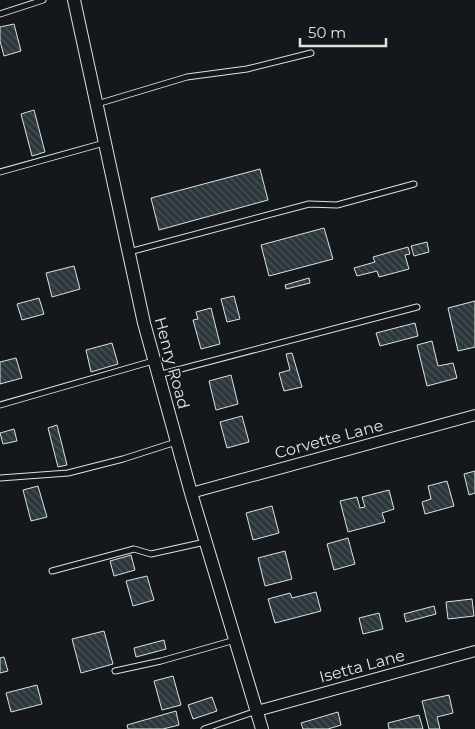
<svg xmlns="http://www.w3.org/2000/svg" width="475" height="729" viewBox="0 0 475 729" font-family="Montserrat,sans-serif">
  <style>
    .building { fill: url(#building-back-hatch); stroke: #d8e6dc }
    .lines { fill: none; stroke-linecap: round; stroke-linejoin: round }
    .service-casing { stroke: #d8e6dc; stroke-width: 7 }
    .minor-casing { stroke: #d8e6dc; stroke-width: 12 }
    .tertiary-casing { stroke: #d8e6dc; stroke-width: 14 }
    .service { stroke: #14181c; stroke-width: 5 }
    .minor { stroke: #14181c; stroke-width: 10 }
    .tertiary { stroke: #14181c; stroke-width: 12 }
    .labels { text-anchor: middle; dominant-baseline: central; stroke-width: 4; stroke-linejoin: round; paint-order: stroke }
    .street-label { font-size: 16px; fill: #d8e6dc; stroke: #14181c }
  </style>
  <defs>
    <pattern id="building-back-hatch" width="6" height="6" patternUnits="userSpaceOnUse" patternTransform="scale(1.25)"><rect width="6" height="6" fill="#2c363c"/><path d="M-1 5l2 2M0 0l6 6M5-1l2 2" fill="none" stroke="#4a5358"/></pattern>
  </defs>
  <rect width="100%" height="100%" fill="#14181c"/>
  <path class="building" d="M14,24L21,51L4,56L0,41V27Z
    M34,110L45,152L32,156L21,114Z
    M260,169L268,200L159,230L151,198Z
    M324,228L333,259L269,276L261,245Z
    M427,242L429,252L414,256L411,246Z
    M408,247L410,254L405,255L409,269L379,277L377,271L357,276L354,268L375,262L373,257Z
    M74,266L80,289L52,297L46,273Z
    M309,278L310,283L286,289L285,285Z
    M234,296L240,319L227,322L221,299Z
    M39,298L44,314L22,320L17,304Z
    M475,301V347L458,351L448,308Z
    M211,308L220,344L201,349L193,320L198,319L196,312Z
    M415,323L418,336L380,346L376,333Z
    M432,341L438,366L453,363L457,378L427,386L417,345Z
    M112,343L118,364L91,372L86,350Z
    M292,353L302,387L284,391L279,373L290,370L286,354Z
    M16,358L22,378L0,384V362Z
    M231,375L238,404L216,410L209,381Z
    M242,416L249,442L227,448L220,422Z
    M57,425L67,465L58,467L48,428Z
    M14,429L17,441L3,444L0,433Z
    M475,471V493L469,495L464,474Z
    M447,481L454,506L425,514L422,502L431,499L428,486Z
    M38,486L47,517L31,521L23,490Z
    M389,490L394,509L382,513L385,522L348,532L340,501L357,497L360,508L365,507L362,497Z
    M272,506L279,533L253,540L246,513Z
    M348,538L355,564L334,570L327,544Z
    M285,551L292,579L265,586L258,558Z
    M131,555L135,570L114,576L110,561Z
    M147,576L154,600L133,606L126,581Z
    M316,592L321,611L275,623L268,599L290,593L292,598Z
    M472,599L474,616L448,619L446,602Z
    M434,606L436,614L406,622L404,614Z
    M379,613L383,629L363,634L359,618Z
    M104,631L113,664L81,673L72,639Z
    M164,640L166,649L136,657L134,648Z
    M4,657L8,671L0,673V658Z
    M173,676L181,705L162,710L154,681Z
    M37,685L42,704L11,712L6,693Z
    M449,695L453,713L437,717L440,729H429L422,701Z
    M212,697L217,711L193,719L188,705Z
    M176,711L179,725L163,729H128L127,725Z
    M338,712L341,725L328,729H303L301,723Z
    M419,715L423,729H389L388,723Z"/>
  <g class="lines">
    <g class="service-casing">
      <path id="service" d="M0,14L43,0
        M97,104L187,77L247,69L311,53
        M0,172L104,143
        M129,252L309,204L337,205L414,184
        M158,375L417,307
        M0,405L153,361
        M0,478L68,473L123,459L176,442
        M52,571L134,549L151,554L205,542
        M115,671L161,661L235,640
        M204,729L256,711"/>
    </g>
    <g class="minor-casing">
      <path id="minor" d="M191,493L475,415
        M257,711L475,651"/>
    </g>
    <g class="tertiary-casing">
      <path id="tertiary" d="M74,0L144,323L191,493L262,729"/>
    </g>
    <use href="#service" class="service"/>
    <use href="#minor" class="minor"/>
    <use href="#tertiary" class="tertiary"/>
  </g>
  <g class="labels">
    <g class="street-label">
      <text transform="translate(172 363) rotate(75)">Henry Road</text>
      <text transform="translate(329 439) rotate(-15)">Corvette Lane</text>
      <text transform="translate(362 666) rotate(-15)">Isetta Lane</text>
    </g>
  </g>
  <path d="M300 38v8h86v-8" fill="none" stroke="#d8e6dc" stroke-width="2.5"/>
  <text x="308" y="38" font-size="15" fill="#d8e6dc" stroke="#14181c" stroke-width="4" paint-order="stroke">50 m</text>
</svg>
